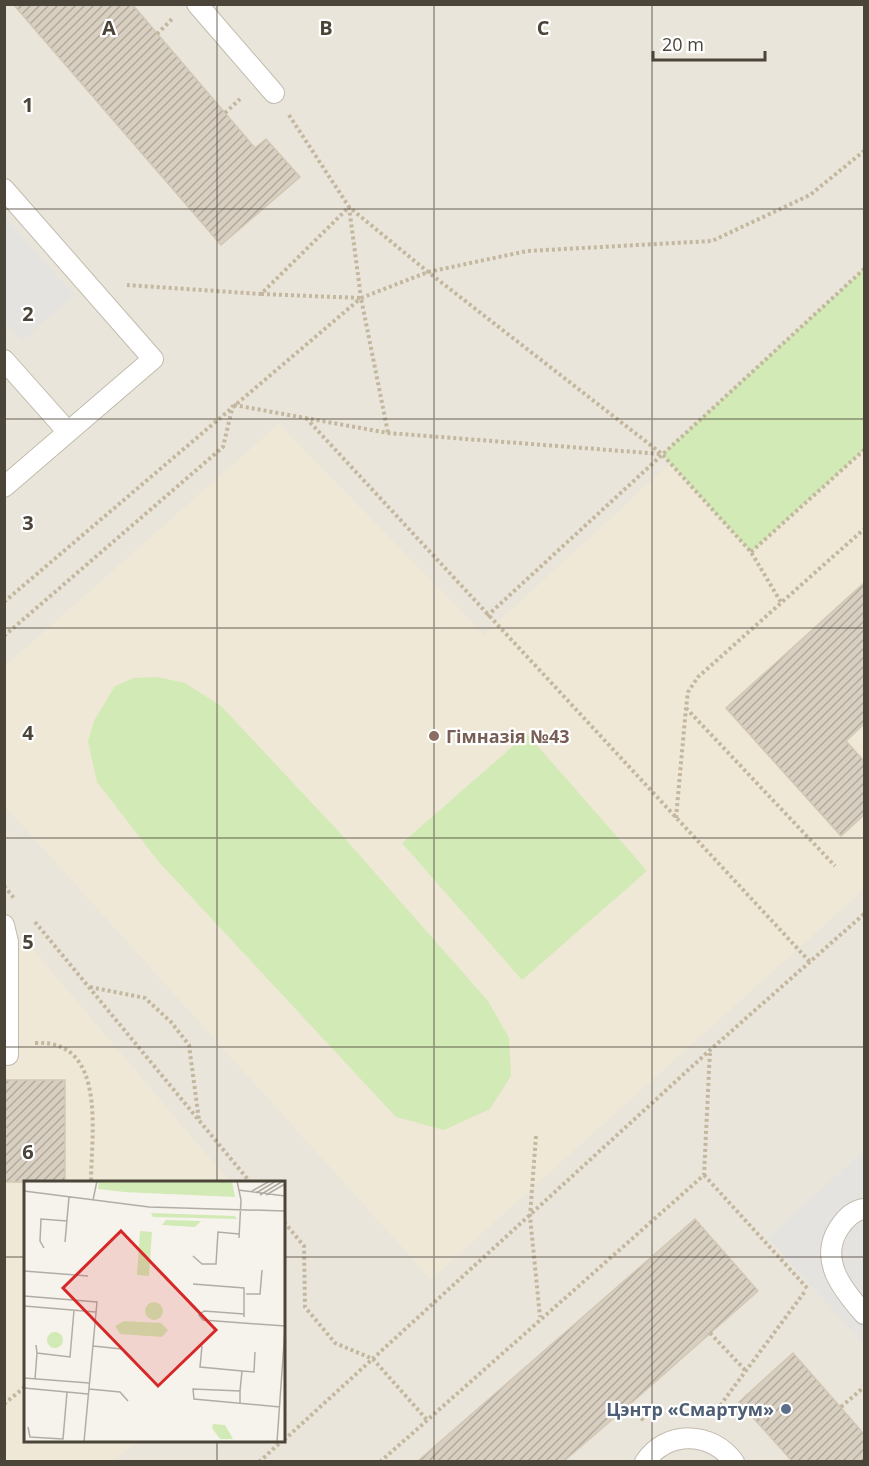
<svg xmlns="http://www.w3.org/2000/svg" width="869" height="1466" viewBox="0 0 869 1466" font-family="'Open Sans',sans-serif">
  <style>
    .residential { fill: #eae5da; fill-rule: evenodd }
    .education { fill: #efe8d6 }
    .garden { fill: #d2eab5 }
    .parking { fill: #e5e3e0 }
    .building { fill: url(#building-hatch); stroke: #d3c7b4; stroke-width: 1.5 }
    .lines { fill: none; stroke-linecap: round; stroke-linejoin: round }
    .service-casing { stroke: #c2bbae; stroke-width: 22 }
    .path { stroke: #c4b79f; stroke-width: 4; stroke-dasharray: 3 3; stroke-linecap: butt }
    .service { stroke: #fff; stroke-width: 20 }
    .grid { fill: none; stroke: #4b4439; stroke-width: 1.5; stroke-opacity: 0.55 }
    .education-dot { fill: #8d6e63; stroke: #fff; stroke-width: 2 }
    .service-dot { fill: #5c6f8a; stroke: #fff; stroke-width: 2 }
    .labels { text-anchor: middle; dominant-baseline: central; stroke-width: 4.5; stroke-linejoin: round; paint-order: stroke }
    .education-label { font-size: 18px; font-weight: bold; fill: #785e54; stroke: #fff; text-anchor: start }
    .service-label { font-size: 18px; font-weight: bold; fill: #4e5e75; stroke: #fff; text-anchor: end }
    .inset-road { fill: none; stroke: #b2ada4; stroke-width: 1.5 }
    .view { fill: #d62828; fill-opacity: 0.15; stroke: #d62828; stroke-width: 3 }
    .inset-edge { fill: none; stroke: #4b4439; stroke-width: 3 }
    .grid-label { font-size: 20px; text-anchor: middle; font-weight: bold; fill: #4b4439; stroke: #fff; stroke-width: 4.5; stroke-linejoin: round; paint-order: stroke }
  </style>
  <defs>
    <pattern id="building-hatch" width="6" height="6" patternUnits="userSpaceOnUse" patternTransform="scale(1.5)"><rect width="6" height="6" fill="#d8cfc1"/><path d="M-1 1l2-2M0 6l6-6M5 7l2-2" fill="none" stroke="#b1aa9e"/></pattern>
  </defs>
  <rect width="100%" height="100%" fill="#f6f3ec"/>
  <path class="residential" d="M5,5H864V1461L5,1462ZM26,1182H284V1440H26Z"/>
  <path class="education" d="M864,285V889L431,1279L5,806L4,667L279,424L484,635Z
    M5,942L29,945L230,1182H26V1440L137,1441L114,1461L5,1462Z"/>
  <path class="garden" d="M864,269V450L751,552L662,454Z
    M157,677L185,683L221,706L340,833L488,1001L509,1038L511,1076L490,1109L444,1130L396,1117L158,861L97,782L88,741L94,721L115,686L134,678Z
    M527,734L647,871L522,980L402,843Z"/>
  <path class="parking" d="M4,216L74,295L22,341L5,321Z
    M864,1150V1344L768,1238Z"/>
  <path class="building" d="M13,4H132L255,148L266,139L300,177L221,245Z
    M864,583V724L846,741L864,761V815L841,836L726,708Z
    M4,1080H65V1182H4Z
    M695,1219L758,1291L629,1405L564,1461H418Z
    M793,1353L864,1434V1461H792L739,1402Z"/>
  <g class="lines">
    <g class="service-casing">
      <path id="service" d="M197,4L274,93
        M4,189L153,359L4,487
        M4,360L68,432
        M4,925L8,942V1055
        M864,1209C854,1210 845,1219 839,1228C818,1260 843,1290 864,1314
        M645,1462C666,1430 712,1431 734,1462"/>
    </g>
    <path class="path" d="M157,34L174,17
      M225,113L240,99
      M289,115L349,207L428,272L662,454L751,552L782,604
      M261,294L361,298L388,433
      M361,298L428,272L527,251L712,241L810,195L864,151
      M234,405L388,433L661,454
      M306,418L810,962
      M751,552L864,450
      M4,602L361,298L349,207L261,294L127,285
      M487,616L864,269
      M4,636L223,447L233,405
      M686,708L835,866
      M676,818L686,708L688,692L698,677L864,529
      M4,886L14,898
      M35,922L250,1182
      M90,987L145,998L171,1022L189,1045L199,1120
      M35,1043C108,1039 91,1135 91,1182
      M536,1136L530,1216L540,1317
      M704,1175L808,1289
      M284,1222L304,1246L305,1307L335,1343L373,1359L427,1420
      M710,1333L746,1371
      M4,1404L26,1386
      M629,1405L645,1422
      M841,1407L864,1387
      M713,1415L806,1290
      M284,1440L710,1050L864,914
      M259,1462L283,1440
      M380,1462L704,1175L710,1050"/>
    <use href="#service" class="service"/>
  </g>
  <path class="grid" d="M217,4V1182M434,4V1462M652,4V1462M4,209H864M4,419H864M4,628H864M4,838H864M4,1047H864M4,1257H26M284,1257H864M217,1440V1462"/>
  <circle class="education-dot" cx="434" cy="736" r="6"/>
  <circle class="service-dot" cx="786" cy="1409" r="6"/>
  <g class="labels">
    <g class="education-label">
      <text x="446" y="736">Гімназія №43</text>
    </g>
    <g class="service-label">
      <text x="774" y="1409">Цэнтр «Смартум»</text>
    </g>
  </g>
  <g transform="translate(24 1181)">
    <rect width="261" height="261" fill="#f6f3ec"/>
    <path d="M75,0H208L211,16L100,11L74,8ZM127,32L211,35L213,38L129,36ZM142,39H143L177,40L171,46L138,44ZM23 159a8 8 0 1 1 16 0a8 8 0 1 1-16 0ZM189,243L201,244L209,258H196L188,247Z" fill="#d2eab5"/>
    <path d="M116,50L128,51L125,95L113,94ZM121 130a9 9 0 1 1 18 0a9 9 0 1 1-18 0ZM100,140L137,142L144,149L138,156L96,153L91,145Z" fill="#d2eab5"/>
    <path class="inset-road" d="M213,0L217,19L215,57M214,9L261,15M0,10L125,26L261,30M228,10L246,0M232,12L252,0M236,14L259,0M242,14L261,3M69,19L73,0M41,61L45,16M20,67L16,60L17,38L43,40M169,75L178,83H192L194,51L215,53M0,90L64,95M169,103L220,107V136M222,113H236L238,89M0,115L73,121L60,261M0,125L72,131M220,133L180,130L175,134L179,139L261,145M12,164L13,172L46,176L50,129M69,165L98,168L108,177M178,165L176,186L218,190L216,210M218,190L230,191L231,171M0,197L65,202M11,198L13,172M0,207L64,213M65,208L96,211L104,220M216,223V210L169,208L170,218L256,226M4,246L6,256L39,258L43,211M253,261L261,148"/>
    <path class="view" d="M97,50L192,149L134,205L39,107Z"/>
    <rect width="261" height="261" class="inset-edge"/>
  </g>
  <g class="grid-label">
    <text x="109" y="35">A</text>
    <text x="326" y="35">B</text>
    <text x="543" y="35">C</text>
    <text x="28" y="112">1</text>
    <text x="28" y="321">2</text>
    <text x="28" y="530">3</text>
    <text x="28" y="740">4</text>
    <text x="28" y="949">5</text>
    <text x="28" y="1159">6</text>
  </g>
  <rect width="869" height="1466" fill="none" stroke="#4b4439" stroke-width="12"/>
  <path d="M653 51v9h112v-9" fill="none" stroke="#4b4439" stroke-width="3"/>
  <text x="662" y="51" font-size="18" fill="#4b4439" stroke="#ffffff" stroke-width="4.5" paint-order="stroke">20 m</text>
</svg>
